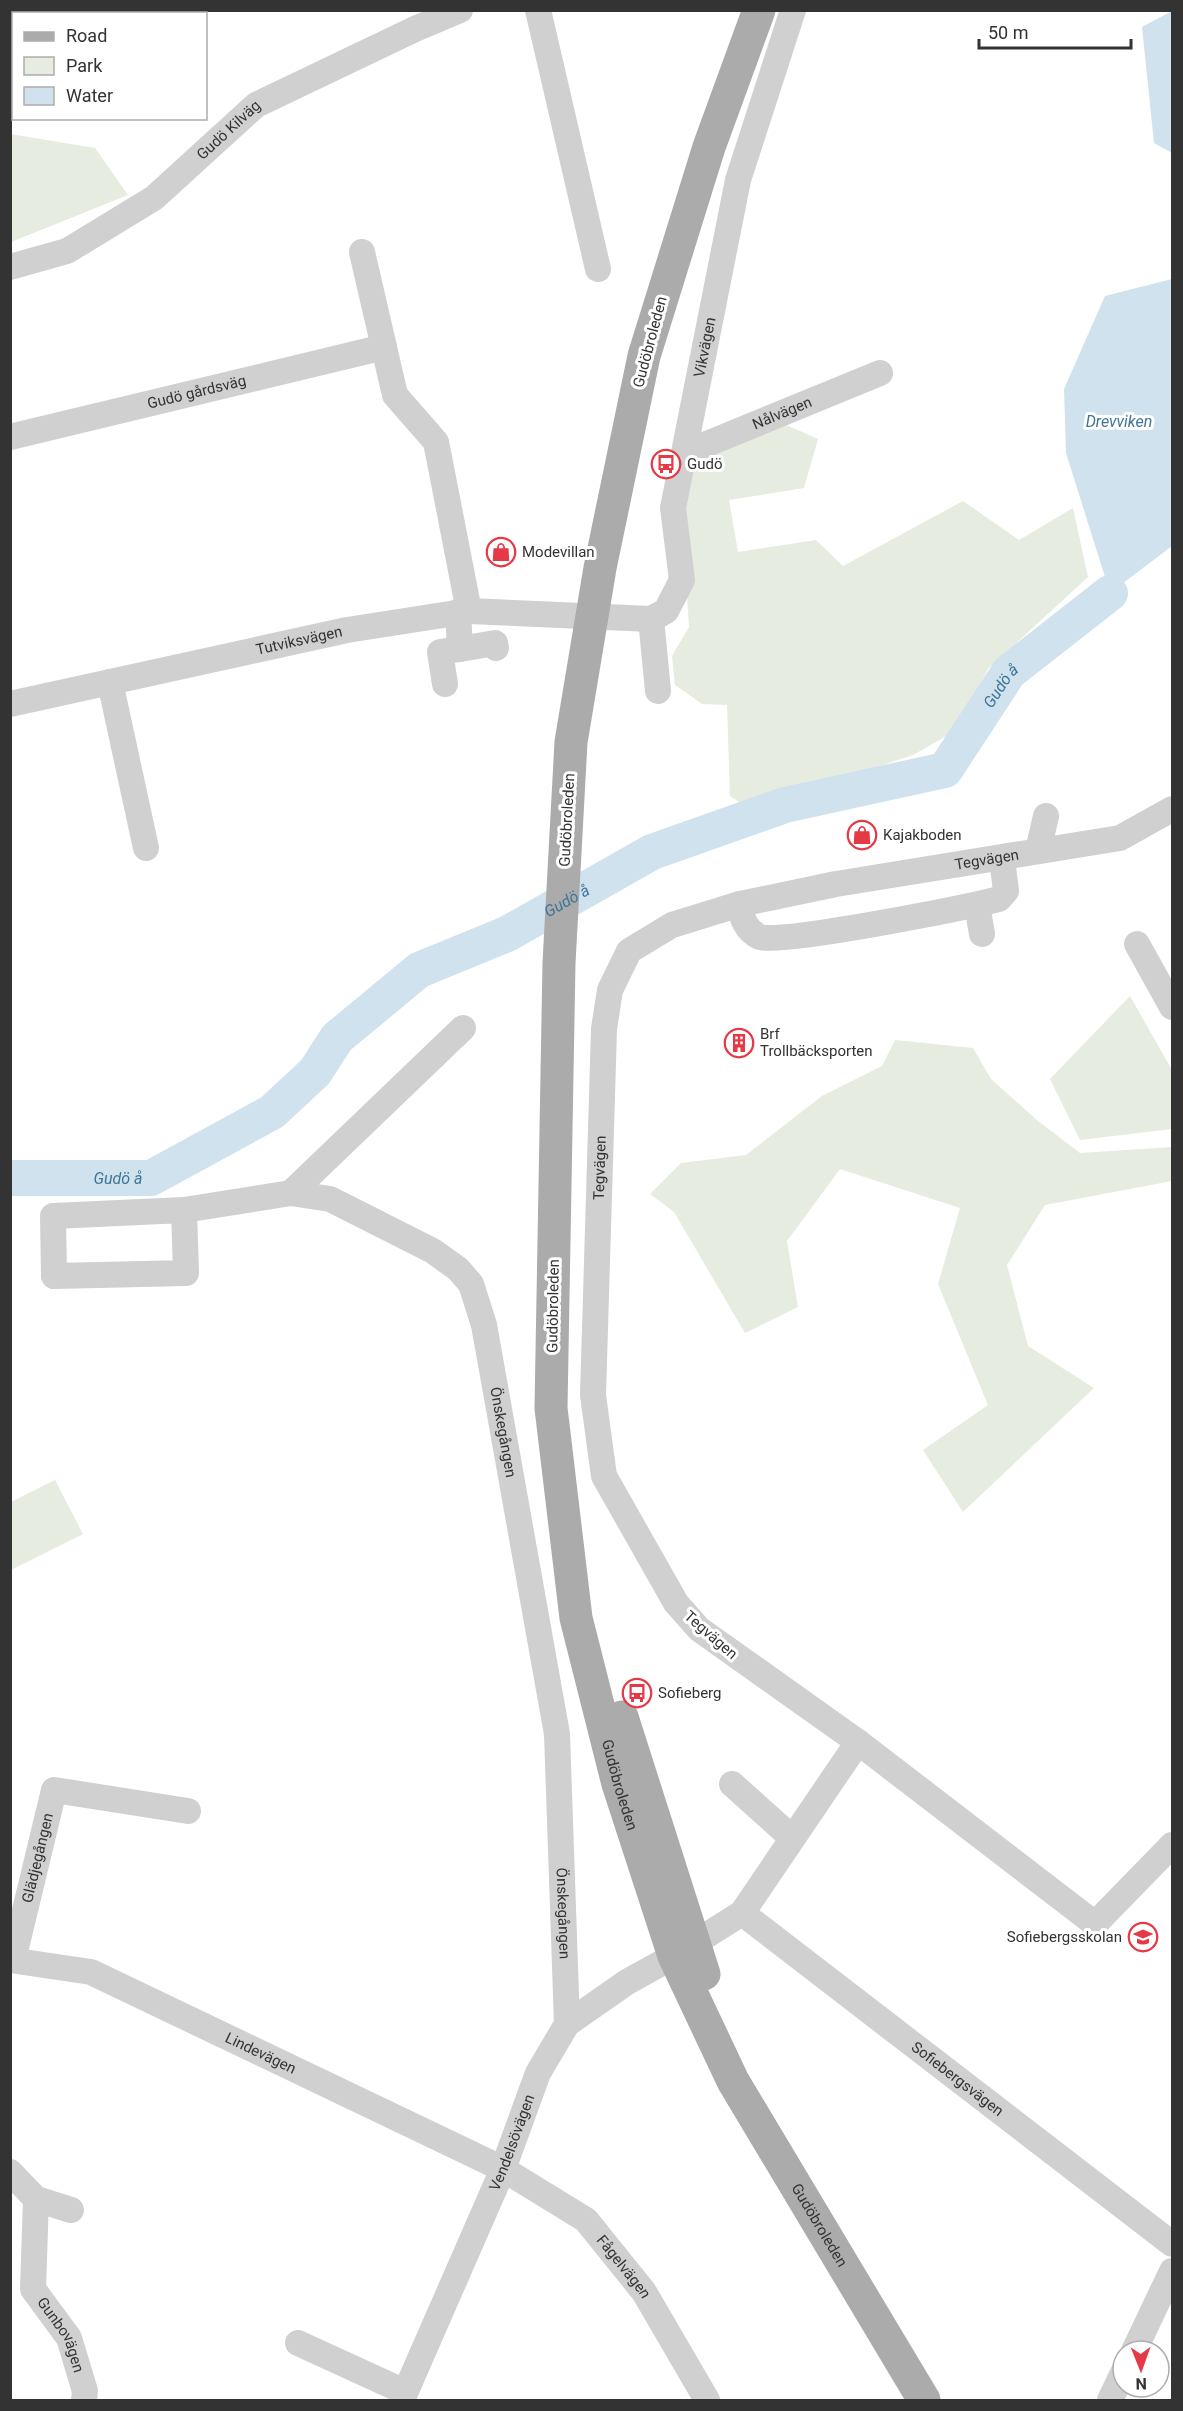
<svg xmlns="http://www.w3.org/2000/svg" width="1183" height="2411" viewBox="0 0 1183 2411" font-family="Roboto,sans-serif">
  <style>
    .green { fill: #e6ecdf }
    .water { fill: #cfe2ee }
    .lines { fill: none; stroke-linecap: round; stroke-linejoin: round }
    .river { stroke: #cfe2ee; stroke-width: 36 }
    .minor { stroke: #d0d0d0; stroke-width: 26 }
    .major { stroke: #ababab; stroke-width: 33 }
    .labels { text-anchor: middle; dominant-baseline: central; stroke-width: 6; stroke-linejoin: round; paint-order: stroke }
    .street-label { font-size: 15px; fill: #333; stroke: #fff }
    .poi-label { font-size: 15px; fill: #333; stroke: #fff; text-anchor: start }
    .water-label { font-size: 16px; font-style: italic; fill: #3f7597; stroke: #fff }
  </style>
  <rect width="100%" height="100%" fill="#fff"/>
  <path class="green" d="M10,134L95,148L128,195L11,242Z
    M784,424L818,439L804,488L729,500L738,552L816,540L843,566L963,501L1019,540L1073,508L1088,577L988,669L957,730L913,755L750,809L730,796L727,705L702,704L675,685L672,656L689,627L682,513L694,461Z
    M1130,996L1172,1070V1129L1080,1140L1050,1079Z
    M895,1040L973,1048L991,1079L1038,1121L1080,1153L1172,1147V1181L1045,1205L1007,1265L1028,1346L1094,1388L963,1512L923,1450L988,1405L938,1284L960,1208L840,1169L787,1241L798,1307L745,1333L674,1212L650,1194L681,1163L746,1155L822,1096L882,1066Z
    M55,1480L83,1534L11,1570V1502Z"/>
  <path class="water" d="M1172,11V153L1154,143L1142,27Z
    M1172,279V546L1110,593L1066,453L1064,389L1105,296Z"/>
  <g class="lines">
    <path class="river" id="s1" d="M10,1178H151L272,1112L315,1072L337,1038L419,970L507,934L652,852L785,805L945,770L1009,672L1110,593"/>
    <g class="minor">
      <path d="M538,10L598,269"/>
      <path d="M63,14L77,10"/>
      <path d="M10,25H14"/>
      <path d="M362,252L395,395L436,442L469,611"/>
      <path id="s2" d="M10,267L67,251L154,198L256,105L415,29L460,10"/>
      <path id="s3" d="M10,437L384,347"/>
      <path id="s4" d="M685,453L880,373"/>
      <path d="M458,612L460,649L495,643L496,648"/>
      <path d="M651,619L658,691"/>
      <path d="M110,682L146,848"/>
      <path d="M445,684L440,652L460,649"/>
      <path id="s5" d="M10,704L347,630L469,611L651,619L666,611L682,580L673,508L738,180L793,10"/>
      <path d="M1038,851L1046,816"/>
      <path d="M740,904C741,917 746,931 760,937C778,945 968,907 999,899L1006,891L1002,859"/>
      <path d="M977,905L982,934"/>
      <path d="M1137,944L1172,1007"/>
      <path d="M291,1193L463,1028"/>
      <path id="s6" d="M184,1210L186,1273L54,1276L53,1216L184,1210L291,1193L330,1199L433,1251L458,1269L471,1284L484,1325L557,1734L567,2024"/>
      <path d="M858,1742L1095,1924L1172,1845"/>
      <path d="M732,1784L791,1837"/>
      <path id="s7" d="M742,1913L1172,2244"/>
      <path id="s8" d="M10,1960L91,1972L503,2169L586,2220L644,2292L707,2400"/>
      <path id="s9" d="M13,1960L54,1790L188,1811"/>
      <path id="s10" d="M10,2172L36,2199L33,2289L69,2338L85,2391L84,2400"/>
      <path d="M36,2199L71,2210"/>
      <path d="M298,2343L405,2392"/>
      <path d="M1134,2351L1172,2271"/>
      <path id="s11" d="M402,2400L503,2169L538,2073L567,2024L627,1982L674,1956L742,1913L858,1742L699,1629L676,1603L604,1476L593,1395L604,1029L610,990L629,951L672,925L740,904L836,884L1120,838L1172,809"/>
      <path d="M1110,2400L1123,2373"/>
    </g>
    <g class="major">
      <path id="s12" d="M759,10L709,147L644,356L600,568L571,742L559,963L551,1408L576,1618L618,1784L674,1956L733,2081L924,2400"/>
      <path d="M622,1717L704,1974"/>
    </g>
  </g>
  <defs>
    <g id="bus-ring" transform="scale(1.5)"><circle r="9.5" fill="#fff" stroke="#e63946" stroke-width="1.5"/><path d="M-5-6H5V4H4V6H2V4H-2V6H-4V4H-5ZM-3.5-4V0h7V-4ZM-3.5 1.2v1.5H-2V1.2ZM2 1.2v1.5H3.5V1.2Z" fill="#e63946"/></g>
    <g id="shop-ring" transform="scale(1.5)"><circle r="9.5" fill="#fff" stroke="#e63946" stroke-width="1.5"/><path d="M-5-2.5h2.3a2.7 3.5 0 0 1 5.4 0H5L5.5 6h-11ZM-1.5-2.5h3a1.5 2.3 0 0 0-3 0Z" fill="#e63946"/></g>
    <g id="building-ring" transform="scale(1.5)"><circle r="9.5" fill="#fff" stroke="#e63946" stroke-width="1.5"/><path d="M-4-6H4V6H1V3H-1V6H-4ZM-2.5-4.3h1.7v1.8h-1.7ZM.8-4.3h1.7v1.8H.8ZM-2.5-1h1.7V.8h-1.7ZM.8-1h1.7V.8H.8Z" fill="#e63946"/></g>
    <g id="school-ring" transform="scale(1.5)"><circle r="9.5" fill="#fff" stroke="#e63946" stroke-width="1.5"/><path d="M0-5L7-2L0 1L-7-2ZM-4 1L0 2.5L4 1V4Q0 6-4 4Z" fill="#e63946"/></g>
  </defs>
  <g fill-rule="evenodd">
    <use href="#bus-ring" x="666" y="464"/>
    <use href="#shop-ring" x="501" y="552"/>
    <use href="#shop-ring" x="862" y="835"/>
    <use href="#building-ring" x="739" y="1043"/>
    <use href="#bus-ring" x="637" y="1693"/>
    <use href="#school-ring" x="1143" y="1937"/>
  </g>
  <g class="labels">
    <g class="street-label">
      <text stroke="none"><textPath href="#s2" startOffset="262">Gudö Kilväg</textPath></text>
      <text transform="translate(650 342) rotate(-75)">Gudöbroleden</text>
      <text stroke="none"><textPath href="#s5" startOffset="939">Vikvägen</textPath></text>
      <text stroke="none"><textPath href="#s3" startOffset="192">Gudö gårdsväg</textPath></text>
      <text stroke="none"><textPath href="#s4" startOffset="105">Nålvägen</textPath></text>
      <text stroke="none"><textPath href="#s5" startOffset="296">Tutviksvägen</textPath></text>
      <text transform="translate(567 820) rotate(-87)">Gudöbroleden</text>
      <text stroke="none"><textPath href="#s11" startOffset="2104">Tegvägen</textPath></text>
      <text stroke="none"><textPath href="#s11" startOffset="1510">Tegvägen</textPath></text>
      <text transform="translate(553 1306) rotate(-89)">Gudöbroleden</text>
      <text stroke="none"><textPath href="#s6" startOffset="852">Önskegången</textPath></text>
      <text transform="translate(711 1635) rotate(41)">Tegvägen</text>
      <text stroke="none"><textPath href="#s12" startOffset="1808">Gudöbroleden</textPath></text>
      <text stroke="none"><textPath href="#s9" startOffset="105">Glädjegången</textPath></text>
      <text stroke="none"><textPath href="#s6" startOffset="1338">Önskegången</textPath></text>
      <text stroke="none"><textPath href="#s8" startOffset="270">Lindevägen</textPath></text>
      <text stroke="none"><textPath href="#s7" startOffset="272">Sofiebergsvägen</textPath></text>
      <text stroke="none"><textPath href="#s11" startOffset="280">Vendelsövägen</textPath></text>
      <text stroke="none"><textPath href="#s12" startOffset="2294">Gudöbroleden</textPath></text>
      <text stroke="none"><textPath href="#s8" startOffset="696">Fågelvägen</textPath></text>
      <text stroke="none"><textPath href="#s10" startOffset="182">Gunbovägen</textPath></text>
    </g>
    <g class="poi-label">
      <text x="687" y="464">Gudö</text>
      <text x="522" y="552">Modevillan</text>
      <text x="883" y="835">Kajakboden</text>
      <text x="760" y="1034">Brf<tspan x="760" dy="17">Trollbäcksporten</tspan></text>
      <text x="658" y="1693">Sofieberg</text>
      <text x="1122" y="1937" text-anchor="end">Sofiebergsskolan</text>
    </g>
    <g class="water-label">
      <text x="1119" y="421">Drevviken</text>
      <text stroke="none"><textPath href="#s1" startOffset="1152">Gudö å</textPath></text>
      <text stroke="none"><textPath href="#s1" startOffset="648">Gudö å</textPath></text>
      <text stroke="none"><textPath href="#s1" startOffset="108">Gudö å</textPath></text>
    </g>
  </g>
  <rect width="1183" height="2411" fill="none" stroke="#333333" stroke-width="24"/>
  <rect x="12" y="12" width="195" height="108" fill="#ffffff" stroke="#adadad" stroke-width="1.5"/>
  <rect x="24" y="32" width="30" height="9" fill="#ababab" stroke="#adadad" stroke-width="1.5"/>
  <text x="66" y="42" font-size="18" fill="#333333">Road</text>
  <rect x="24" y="57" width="30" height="18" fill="#e6ecdf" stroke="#adadad" stroke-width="1.5"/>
  <text x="66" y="72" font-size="18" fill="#333333">Park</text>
  <rect x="24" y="87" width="30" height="18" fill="#cfe2ee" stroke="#adadad" stroke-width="1.5"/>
  <text x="66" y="102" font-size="18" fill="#333333">Water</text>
  <g transform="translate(1141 2369) rotate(179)"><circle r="28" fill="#ffffff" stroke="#adadad" stroke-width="1.5"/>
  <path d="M0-4.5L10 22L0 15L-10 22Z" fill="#e63946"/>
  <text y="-9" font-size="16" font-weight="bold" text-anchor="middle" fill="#333333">N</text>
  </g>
  <path d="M979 39v9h152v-9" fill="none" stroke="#333333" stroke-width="3"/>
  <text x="988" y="39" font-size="18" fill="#333333" stroke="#ffffff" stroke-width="4.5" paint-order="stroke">50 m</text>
</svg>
